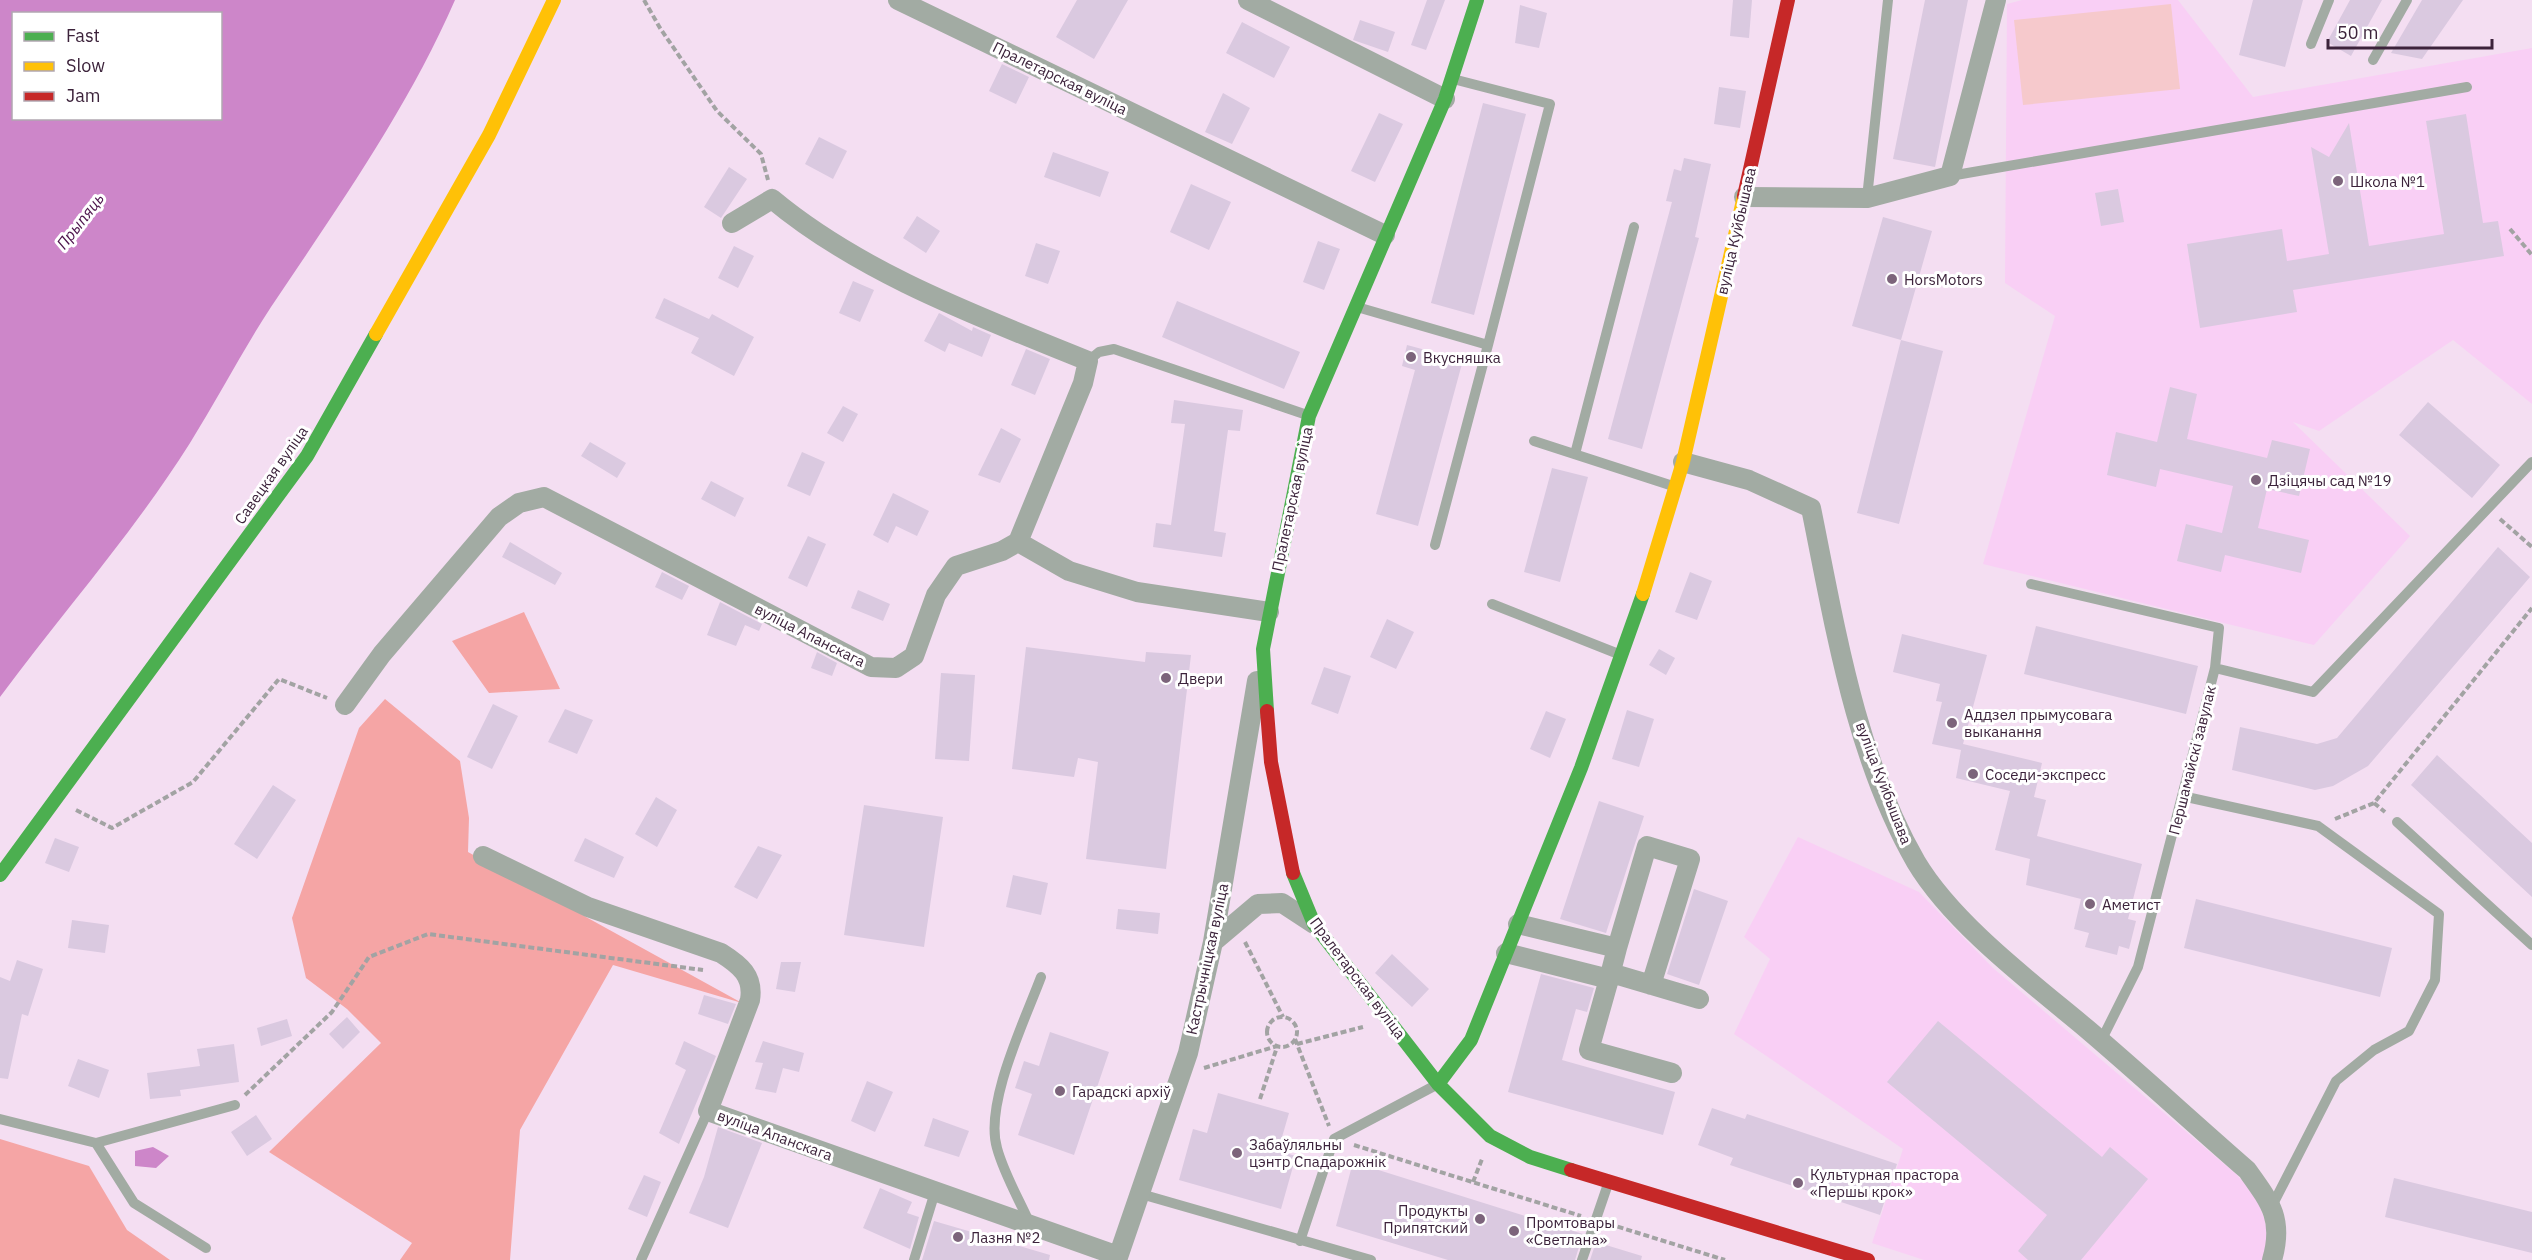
<svg xmlns="http://www.w3.org/2000/svg" width="2532" height="1260" viewBox="0 0 2532 1260" font-family="'IBM Plex Sans',sans-serif">
  <style>
    .built { fill: #f9cff5 }
    .green { fill: #f6c9cc }
    .forest { fill: #f5a5a5 }
    .water { fill: #cd86c9; fill-rule: evenodd }
    .building { fill: #dac9e0 }
    .lines { fill: none; stroke-linecap: round; stroke-linejoin: round }
    .path { stroke: #a2a3a3; stroke-width: 4; stroke-dasharray: 6 3; stroke-linecap: butt }
    .lane { stroke: #a2aba3; stroke-width: 10 }
    .street { stroke: #a2aba3; stroke-width: 20 }
    .fast { stroke: #4caf50; stroke-width: 14 }
    .slow { stroke: #ffc107; stroke-width: 14 }
    .jam { stroke: #c62828; stroke-width: 14 }
    .poi-dot { fill: #7c647b; stroke: #fff; stroke-width: 2 }
    .labels { text-anchor: middle; dominant-baseline: central; stroke-width: 6; stroke-linejoin: round; paint-order: stroke }
    .street-label { font-size: 15px; fill: #3c233b; stroke: #fff }
    .poi-label { font-size: 15px; fill: #3c233b; stroke: #fff; text-anchor: start }
    .water-label { font-size: 16px; font-style: italic; fill: #4b114a; stroke: #fff }
  </style>
  <rect width="100%" height="100%" fill="#f4def2"/>
  <path class="built" d="M2022,0H2178L2253,97L2532,48V404L2453,340L2319,431L2293,422L2410,536L2314,645L1983,564L2055,316L2005,283L2007,4Z
    M1798,837L1919,892L1993,968L2236,1174L2255,1195L2265,1220L2268,1245L2265,1260H1924L1872,1243L1903,1149L1734,1034L1770,959L1744,937Z"/>
  <path class="green" d="M2171,4L2180,89L2023,105L2014,20Z"/>
  <path class="forest" d="M524,612L560,689L489,693L452,641Z
    M385,699L460,761L469,818L468,852L742,1003L613,965L520,1130L510,1260H400L412,1243L269,1152L381,1043L347,1009L306,978L292,918L359,728Z
    M0,1139L89,1166L127,1230L170,1260H0Z"/>
  <path class="water" d="M0,0H455C407,110 338,207 271,307C242,351 218,398 190,443C134,532 63,612 0,697ZM14,14H220V118H14Z
    M153,1147L169,1156L156,1168L135,1166V1151Z"/>
  <path class="building" d="M1077,0H1128L1094,59L1056,37Z
    M1427,0H1445L1426,50L1411,45Z
    M1733,0H1752L1749,38L1730,36Z
    M1925,0H1968L1935,167L1893,159Z
    M2253,0H2303L2285,67L2239,55Z
    M2350,0H2382L2351,56L2327,42Z
    M2422,0H2463L2422,59L2391,53Z
    M1520,5L1547,13L1539,48L1515,43Z
    M1360,20L1395,32L1388,52L1353,40Z
    M1242,22L1290,47L1274,78L1226,53Z
    M1002,64L1029,77L1016,104L989,91Z
    M1719,87L1746,91L1740,128L1714,124Z
    M1223,93L1250,108L1232,144L1205,132Z
    M1483,103L1526,114L1474,315L1431,303Z
    M1379,113L1403,124L1375,182L1351,171Z
    M2466,114L2483,223L2498,221L2504,256L2293,290L2297,312L2200,328L2187,244L2282,229L2287,261L2329,254L2311,147L2329,157L2349,123L2369,246L2444,234L2426,121Z
    M819,137L847,151L833,179L805,164Z
    M1053,152L1109,172L1100,197L1044,177Z
    M1684,158L1711,164L1695,237L1699,238L1642,449L1608,439L1672,202L1666,201L1674,169L1681,171Z
    M729,167L747,179L721,218L704,207Z
    M1191,184L1231,202L1209,250L1170,232Z
    M2118,189L2124,222L2101,226L2095,193Z
    M917,216L940,231L926,253L903,238Z
    M1883,217L1932,231L1901,340L1852,326Z
    M1318,241L1340,249L1324,290L1303,282Z
    M1036,243L1060,251L1048,284L1025,276Z
    M734,246L754,256L738,288L718,278Z
    M853,281L874,290L860,322L839,313Z
    M664,298L709,319L712,314L754,337L734,376L691,353L699,338L655,318Z
    M1177,301L1300,352L1284,389L1162,337Z
    M939,313L972,331L973,327L991,335L982,357L949,343L945,352L924,341Z
    M1901,340L1943,351L1899,524L1857,513Z
    M1407,345L1463,360L1418,526L1376,514L1415,370L1402,366Z
    M1026,349L1050,359L1035,395L1011,385Z
    M2170,387L2197,394L2187,439L2267,458L2272,440L2310,449L2299,496L2267,489L2258,528L2309,540L2301,573L2225,555L2221,572L2177,561L2186,524L2222,533L2233,486L2160,469L2156,487L2107,475L2116,432L2157,442Z
    M1174,400L1243,410L1240,431L1228,430L1214,531L1226,533L1222,557L1153,547L1156,523L1171,525L1185,424L1171,423Z
    M2428,402L2500,465L2472,498L2399,435Z
    M843,406L858,414L843,442L827,433Z
    M1001,428L1021,439L1000,483L978,475Z
    M590,442L626,463L617,478L581,456Z
    M802,452L825,462L810,496L787,486Z
    M1552,468L1588,477L1560,582L1524,572Z
    M711,481L744,498L735,517L701,499Z
    M893,493L929,511L917,536L896,526L888,543L873,535Z
    M808,536L826,544L807,587L788,578Z
    M510,542L562,573L555,585L502,557Z
    M2498,547L2530,577L2368,766L2333,786L2315,790L2232,770L2240,727L2317,744L2337,738Z
    M662,572L689,586L682,600L655,587Z
    M1690,572L1712,581L1697,620L1675,612Z
    M858,590L890,604L883,621L851,608Z
    M720,602L762,624L759,631L745,625L736,646L707,635Z
    M1387,619L1414,632L1396,669L1370,657Z
    M2036,626L2198,666L2186,714L2024,674Z
    M1902,634L1987,655L1963,744L2042,763L2034,797L2046,800L2037,836L2142,864L2128,919L2136,921L2129,949L2119,946L2117,955L2085,947L2089,933L2074,929L2081,899L2026,885L2030,859L1995,850L2010,791L1956,778L1961,750L1932,744L1942,702L1936,701L1940,684L1893,672Z
    M1026,647L1145,662L1146,652L1191,655L1166,869L1086,859L1098,762L1078,758L1074,777L1012,769Z
    M1659,649L1675,658L1666,675L1649,665Z
    M817,652L837,663L832,676L811,668Z
    M1324,667L1351,676L1338,714L1311,704Z
    M941,673L975,675L969,761L935,759Z
    M493,704L518,716L492,769L467,757Z
    M565,709L593,720L577,754L548,742Z
    M1627,710L1654,719L1639,767L1612,759Z
    M1546,711L1566,719L1550,758L1530,749Z
    M2437,755L2532,843V897L2411,785Z
    M273,785L296,800L257,859L234,844Z
    M656,797L677,810L657,847L635,834Z
    M1599,801L1644,816L1606,933L1560,919Z
    M864,805L943,817L924,947L844,935Z
    M55,838L79,847L69,872L45,863Z
    M585,838L624,857L614,878L574,861Z
    M758,846L782,855L757,899L734,887Z
    M1013,875L1048,883L1041,915L1006,907Z
    M1694,889L1728,901L1699,985L1667,974Z
    M2196,899L2392,948L2380,997L2184,948Z
    M1118,909L1160,913L1158,934L1116,929Z
    M72,920L109,925L105,953L68,948Z
    M1392,954L1429,989L1412,1007L1375,973Z
    M17,960L43,969L28,1016L22,1014L8,1079L0,1078V977L10,981Z
    M781,962H801L795,992L776,989Z
    M1541,974L1594,988L1587,1012L1576,1009L1562,1060L1675,1092L1663,1135L1508,1092Z
    M704,995L736,1004L728,1024L698,1014Z
    M347,1017L360,1032L343,1049L329,1034Z
    M287,1019L292,1036L261,1046L257,1028Z
    M1938,1021L2102,1157L2110,1147L2148,1179L2081,1260H2028L2018,1251L2047,1215L1887,1082Z
    M1050,1032L1109,1052L1074,1155L1018,1135L1032,1094L1015,1088L1024,1061L1039,1066Z
    M684,1041L716,1056L679,1144L659,1133L686,1070L675,1064Z
    M763,1041L804,1053L799,1072L783,1068L776,1093L755,1089L763,1063L755,1062Z
    M234,1044L239,1082L180,1090L181,1096L150,1099L147,1073L200,1066L197,1049Z
    M78,1059L109,1070L99,1098L68,1086Z
    M867,1081L893,1092L875,1132L851,1121Z
    M1218,1093L1289,1113L1278,1151L1296,1156L1281,1209L1179,1180L1193,1129L1207,1133Z
    M1712,1108L1745,1119L1747,1114L1897,1164L1880,1215L1730,1165L1733,1158L1698,1145Z
    M256,1115L272,1139L247,1156L231,1132Z
    M933,1118L969,1131L959,1157L924,1146Z
    M718,1127L762,1143L728,1228L689,1213L704,1177Z
    M1353,1162L1583,1234L1575,1260H1448L1336,1226Z
    M644,1175L661,1182L647,1217L628,1209Z
    M2394,1178L2532,1212V1253L2385,1217Z
    M880,1188L912,1202L907,1213L919,1217L910,1249L863,1228Z
    M934,1221L1050,1255L1049,1260H922Z
    M1596,1242L1642,1256L1641,1260H1590Z"/>
  <g class="lines">
    <path class="path" d="M644,0L660,28L717,111L761,154L768,180
      M2510,229L2532,255
      M2500,519L2532,547
      M2374,803L2385,812
      M76,810L112,828L193,782L279,679L327,698
      M2335,819L2374,803L2532,608
      M1245,942L1283,1017
      M1267 1032a15 15 0 1 1 30 0a15 15 0 1 1-30 0Z
      M1295,1039L1329,1126
      M1297,1044L1363,1027
      M1204,1068L1277,1046
      M245,1095L332,1012L369,957L428,934L703,970
      M1260,1099L1277,1047
      M1354,1145L1581,1216
      M1473,1182L1482,1159
      M1609,1224L1725,1260"/>
    <path class="lane" d="M2311,44L2329,0
      M2373,60L2407,0
      M1950,176L2467,87
      M1867,198L1888,0
      M1357,307L1488,345L1550,104L1453,79
      M1088,361L1099,352L1114,349L1307,415
      M1534,441L1676,487
      M1575,454L1634,227
      M1435,545L1488,345
      M2031,584L2219,628L2215,668
      M1492,604L1621,655
      M2182,796L2318,826L2439,914L2435,980L2409,1031L2374,1050L2336,1081L2272,1206
      M2397,822L2532,945
      M2101,1041L2138,967L2215,668L2313,692L2532,462
      M0,1119L96,1143L235,1105
      M96,1143L134,1203L206,1248
      M1141,1194L1371,1260
      M1030,1224C1019,1199 1004,1174 997,1148C984,1104 1025,1020 1041,977
      M1300,1241L1334,1139L1438,1084
      M641,1260L708,1111
      M914,1260L935,1192
      M1582,1260L1609,1181"/>
    <path class="street" d="M898,0L1385,235
      M1248,0L1445,99
      M1744,197L1867,198L1950,176L1996,0
      M1683,462L1749,480L1811,508C1835,626 1855,756 1916,862C1953,924 2032,983 2087,1029C2141,1075 2193,1123 2247,1170C2270,1202 2284,1219 2272,1260
      M1018,542L1069,571L1137,592L1269,612
      M345,705L382,654L499,517L519,503L544,497L871,667L896,668L914,656L936,595L956,566L1002,551L1018,542L1083,383L1088,361C980,317 862,274 772,199L732,223
      M483,856L588,907L721,953C740,965 754,976 750,1000L708,1111L1118,1256
      M1518,924L1617,948L1609,979
      M1213,942L1258,904L1282,903L1314,924
      M1617,948L1647,846L1690,859L1651,985
      M1506,953L1609,979L1589,1050L1672,1073
      M1611,973L1699,999
      M1117,1260L1188,1053L1213,942L1257,681"/>
    <path class="fast" d="M1267,711L1263,649L1309,416L1445,99L1477,0
      M1293,873L1314,924L1438,1084L1490,1136L1530,1157L1571,1170
      M0,875L307,456L376,334
      M1438,1084L1471,1040L1581,768L1643,594"/>
    <path class="slow" d="M376,334L489,135L554,0
      M1643,594L1683,462L1744,196"/>
    <path class="jam" d="M1744,196L1788,0
      M1267,711L1271,762L1293,873
      M1571,1170L1868,1260"/>
  </g>
  <g class="poi-dot">
    <circle cx="2338" cy="181" r="6"/>
    <circle cx="1892" cy="279" r="6"/>
    <circle cx="1411" cy="357" r="6"/>
    <circle cx="2256" cy="480" r="6"/>
    <circle cx="1166" cy="678" r="6"/>
    <circle cx="1952" cy="723" r="6"/>
    <circle cx="1973" cy="774" r="6"/>
    <circle cx="2090" cy="904" r="6"/>
    <circle cx="1060" cy="1091" r="6"/>
    <circle cx="1237" cy="1153" r="6"/>
    <circle cx="1798" cy="1183" r="6"/>
    <circle cx="1480" cy="1219" r="6"/>
    <circle cx="1514" cy="1231" r="6"/>
    <circle cx="958" cy="1237" r="6"/>
  </g>
  <g class="labels">
    <g class="street-label">
      <text transform="translate(1060 78) rotate(26)">Пралетарская вуліца</text>
      <text transform="translate(1736 231) rotate(-77)">вуліца Куйбышава</text>
      <text transform="translate(271 475) rotate(-55)">Савецкая вуліца</text>
      <text transform="translate(1292 499) rotate(-78)">Пралетарская вуліца</text>
      <text transform="translate(810 635) rotate(27)">вуліца Апанскага</text>
      <text transform="translate(2192 760) rotate(-76)">Першамайскі завулак</text>
      <text transform="translate(1884 783) rotate(69)">вуліца Куйбышава</text>
      <text transform="translate(1207 959) rotate(-78)">Кастрычніцкая вуліца</text>
      <text transform="translate(1358 978) rotate(53)">Пралетарская вуліца</text>
      <text transform="translate(775 1135) rotate(20)">вуліца Апанскага</text>
    </g>
    <g class="poi-label">
      <text x="2350" y="181">Школа №1</text>
      <text x="1904" y="279">HorsMotors</text>
      <text x="1423" y="357">Вкусняшка</text>
      <text x="2268" y="480">Дзіцячы сад №19</text>
      <text x="1178" y="678">Двери</text>
      <text x="1964" y="714">Аддзел прымусовага<tspan x="1964" dy="17">выканання</tspan></text>
      <text x="1985" y="774">Соседи-экспресс</text>
      <text x="2102" y="904">Аметист</text>
      <text x="1072" y="1091">Гарадскі архіў</text>
      <text x="1249" y="1144">Забаўляльны<tspan x="1249" dy="17">цэнтр Спадарожнік</tspan></text>
      <text x="1810" y="1174">Культурная прастора<tspan x="1810" dy="17">«Першы крок»</tspan></text>
      <text x="1468" y="1210" text-anchor="end">Продукты<tspan x="1468" dy="17">Припятский</tspan></text>
      <text x="1526" y="1222">Промтовары<tspan x="1526" dy="17">«Светлана»</tspan></text>
      <text x="970" y="1237">Лазня №2</text>
    </g>
    <g class="water-label">
      <text transform="translate(80 221) rotate(-52)">Прыпяць</text>
    </g>
  </g>
  <rect x="12" y="12" width="210" height="108" fill="#ffffff" stroke="#b1a7b1" stroke-width="1.5"/>
  <rect x="24" y="32" width="30" height="9" fill="#4caf50" stroke="#b1a7b1" stroke-width="1.5"/>
  <text x="66" y="42" font-size="18" fill="#3c233b">Fast</text>
  <rect x="24" y="62" width="30" height="9" fill="#ffc107" stroke="#b1a7b1" stroke-width="1.5"/>
  <text x="66" y="72" font-size="18" fill="#3c233b">Slow</text>
  <rect x="24" y="92" width="30" height="9" fill="#c62828" stroke="#b1a7b1" stroke-width="1.5"/>
  <text x="66" y="102" font-size="18" fill="#3c233b">Jam</text>
  <path d="M2328 39v9h164v-9" fill="none" stroke="#3c233b" stroke-width="3"/>
  <text x="2337" y="39" font-size="18" fill="#3c233b" stroke="#ffffff" stroke-width="4.5" paint-order="stroke">50 m</text>
</svg>
